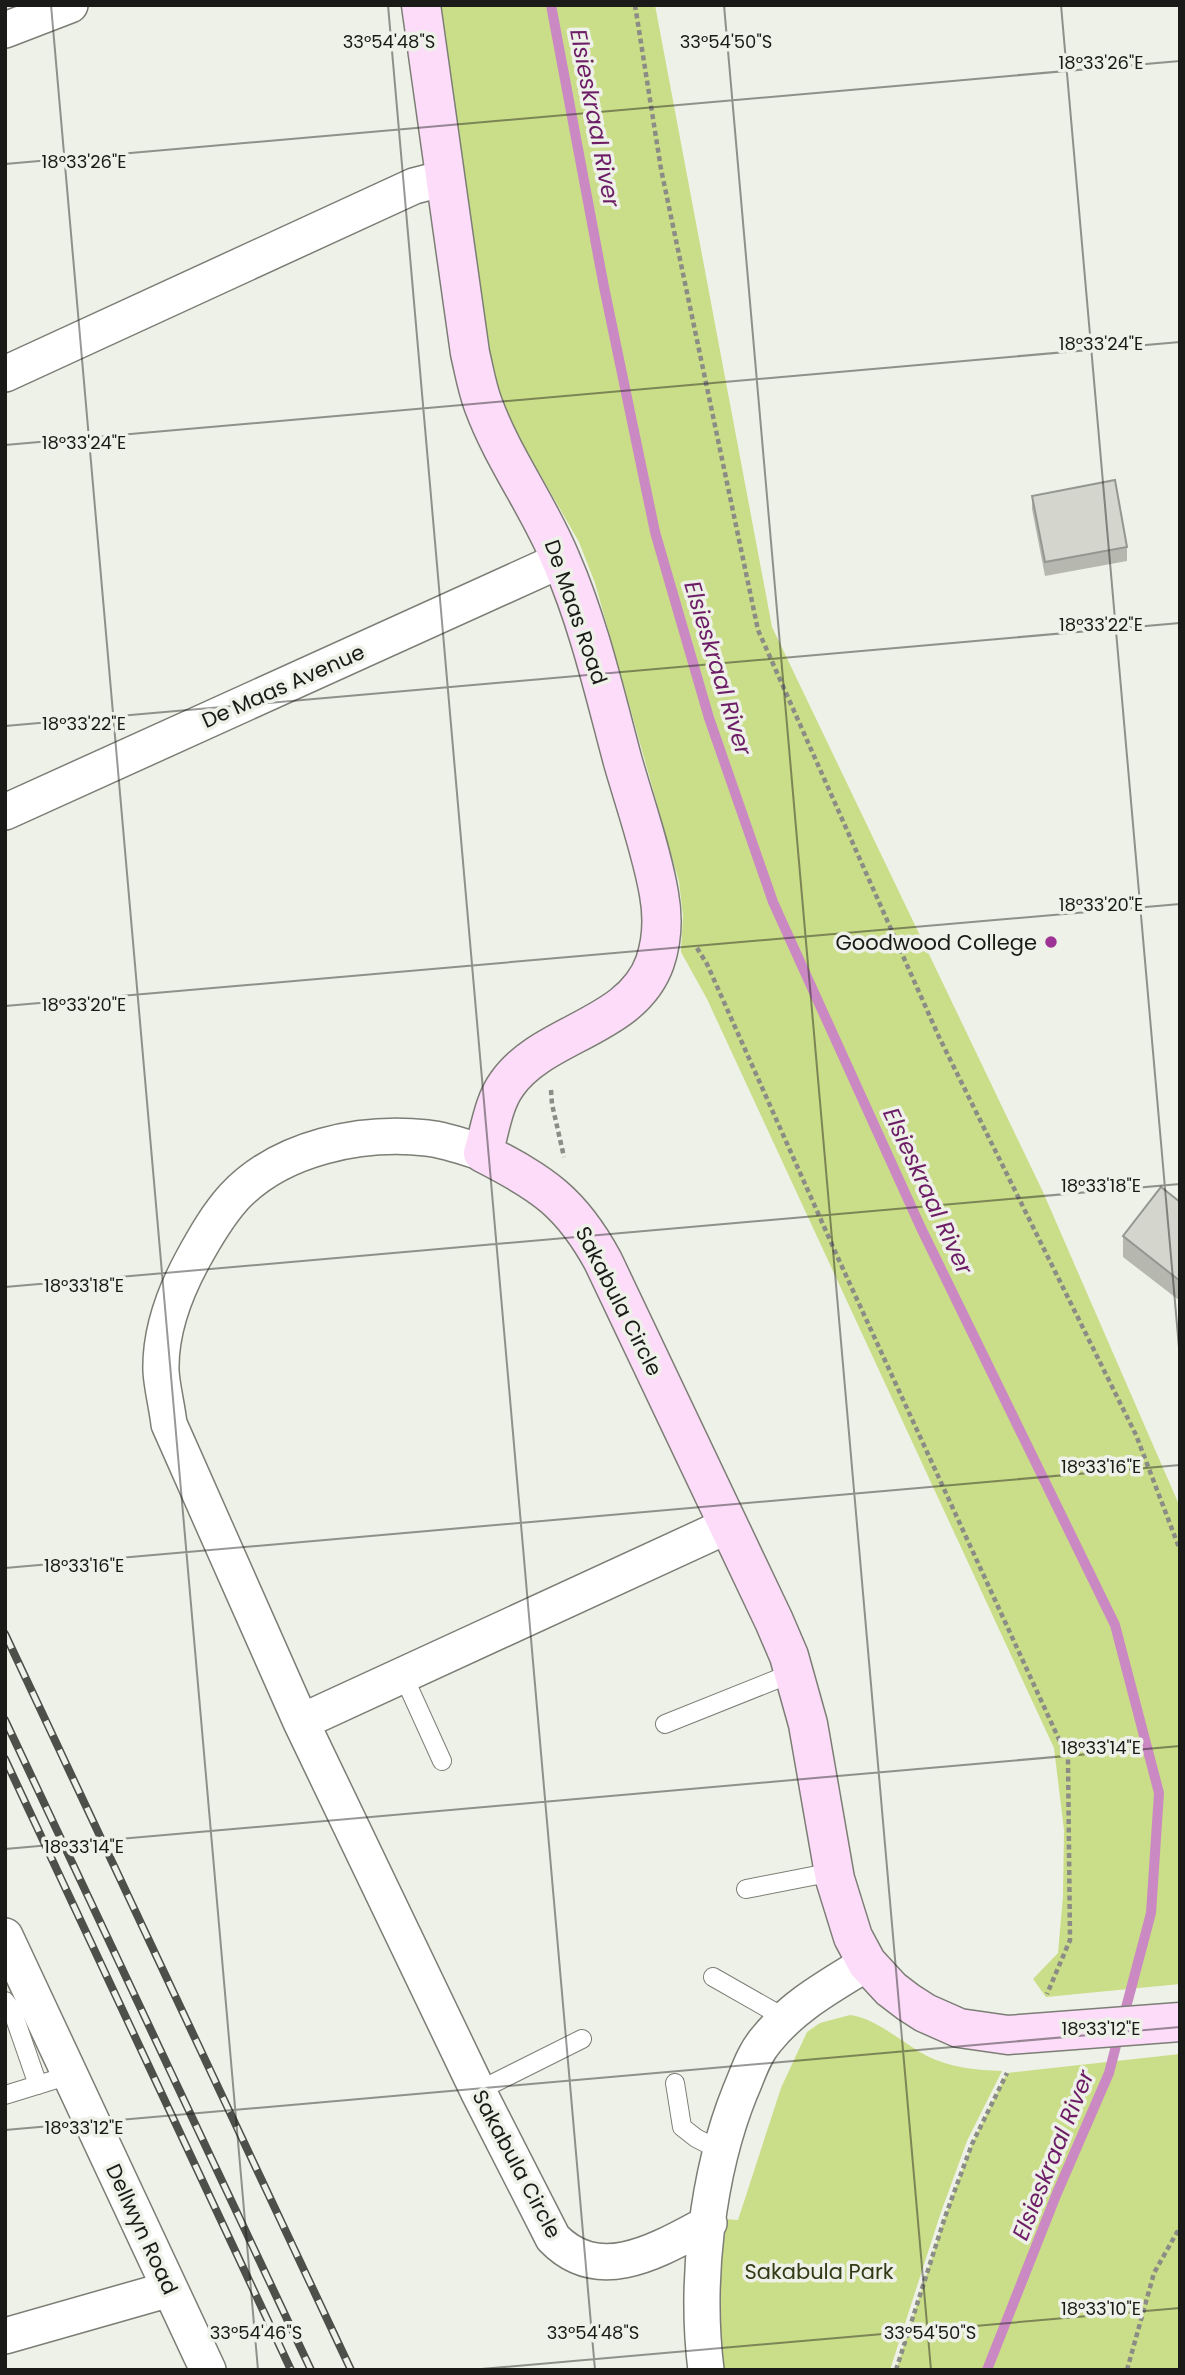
<svg xmlns="http://www.w3.org/2000/svg" width="1185" height="2375" viewBox="0 0 1185 2375" font-family="Poppins,sans-serif">
  <style>
    .green { fill: #cadd88 }
    .lines { fill: none; stroke-linecap: round; stroke-linejoin: round }
    .stream { stroke: #cb89c3; stroke-width: 10 }
    .lane-casing { stroke: #7c7e76; stroke-width: 20 }
    .street-casing { stroke: #7c7e76; stroke-width: 38 }
    .secondary-casing { stroke: #7c7e76; stroke-width: 41 }
    .path { stroke: #8a8c85; stroke-width: 4.5; stroke-dasharray: 5 3.5; stroke-linecap: butt }
    .lane { stroke: #fff; stroke-width: 18 }
    .street { stroke: #fff; stroke-width: 35 }
    .secondary { stroke: #fddcf9; stroke-width: 38 }
    .rail-casing { stroke: #4d4f4a; stroke-width: 8 }
    .rail { stroke: #eef1e7; stroke-width: 5; stroke-dasharray: 16; stroke-linecap: butt }
    .wall { fill: #b6b8b0 }
    .building { fill: #d4d6cd; stroke: #949690; stroke-width: 2 }
    .ticks { fill: none; stroke: #1a1b18; stroke-width: 2; stroke-opacity: 0.45 }
    .poi-dot { fill: #9d3395; stroke: #eef1e7; stroke-width: 2.5 }
    .labels { text-anchor: middle; dominant-baseline: central; stroke-width: 7; stroke-linejoin: round; paint-order: stroke }
    .street-label { font-size: 21px; fill: #1a1b18; stroke: #eef1e7 }
    .poi-label { font-size: 21px; fill: #1a1b18; stroke: #eef1e7; text-anchor: end }
    .park-label { font-size: 21px; fill: #323a16; stroke: #eef1e7 }
    .water-label { font-size: 23px; font-style: italic; fill: #6c1d66; stroke: #eef1e7 }
    .ticks-label { font-size: 18px; text-anchor: middle; fill: #1a1b18; stroke: #eef1e7; stroke-width: 7; stroke-linejoin: round; paint-order: stroke }
  </style>
  <rect width="100%" height="100%" fill="#eef1e7"/>
  <path class="green" d="M438,5H655L772,627L1043,1192L1180,1507V1984L1046,1997L1033,1979L1058,1953L1063,1896L1064,1830L1054,1748L707,999L681,952L683,915L679,882L595,583L579,542L513,427L494,379L487,355Z
    M850,2015C878,2019 902,2043 927,2056C951,2068 977,2070 1002,2071L967,2141L940,2215L890,2370H723L716,2308L725,2219L738,2220L781,2088L807,2032L820,2023Z
    M1180,2054V2370H896L945,2217L972,2144L1007,2073Z"/>
  <g class="lines">
    <path class="stream" d="M551,5L604,287L655,532L709,718L773,902L921,1228L1115,1625L1159,1793L1151,1913L1123,2019
      M987,2370L1057,2193L1109,2073L1119,2034"/>
    <g class="lane-casing">
      <path id="lane" d="M403,1675L442,1761
        M665,1724L795,1672
        M746,1889L833,1872
        M713,1977L785,2018
        M5,2001L12,2010L38,2085
        M675,2083L682,2127L696,2138L721,2151
        M478,2091L582,2039
        M5,2095L70,2075"/>
    </g>
    <g class="street-casing">
      <path id="street" d="M5,30L70,5
        M5,374L414,186L445,178
        M5,812L561,560
        M483,1153C465,1147 446,1140 427,1138C361,1131 281,1147 234,1197C217,1216 205,1237 193,1259C175,1292 160,1333 161,1371C162,1388 167,1406 169,1424L301,1722L478,2091L553,2238C600,2287 660,2249 709,2223
        M301,1722L729,1525
        M5,1936L208,2370
        M5,2336L170,2289
        M706,2370C695,2282 707,2174 740,2092C748,2074 753,2055 766,2040C794,2005 830,1986 867,1963"/>
    </g>
    <g class="secondary-casing">
      <path id="secondary" d="M421,5L470,353C474,370 477,388 483,404C503,459 539,506 561,560C589,624 605,695 623,762C635,804 652,852 659,894C663,916 662,941 655,962C632,1028 543,1032 507,1084C493,1103 490,1131 483,1153C542,1183 571,1202 603,1261L774,1621L789,1656L808,1724L835,1879L853,1937L867,1963L891,1989L908,2002L925,2013L959,2028L1008,2035L1180,2022"/>
    </g>
    <path class="path" d="M635,5L661,169L758,630L939,1037L1136,1435L1180,1550
      M697,948L707,964L838,1258L1068,1759L1070,1940L1047,1994
      M551,1090L552,1104L564,1157
      M896,2370L945,2217L972,2144L1007,2073
      M1127,2370L1154,2273L1180,2227"/>
    <use href="#lane" class="lane"/>
    <use href="#street" class="street"/>
    <use href="#secondary" class="secondary"/>
    <g class="rail-casing">
      <path id="rail" d="M5,1634L351,2370
        M5,1720L311,2370
        M5,1759L291,2370"/>
    </g>
    <use href="#rail" class="rail"/>
  </g>
  <path class="wall" d="M1032,496L1127,547V561L1045,576L1032,509Z
    M1180,1202V1301L1123,1257V1236Z"/>
  <path class="building" d="M1115,480L1127,547L1045,562L1032,496Z
    M1161,1187L1180,1202V1281L1123,1236Z"/>
  <path class="ticks" d="M51,5L258,2370M388,5L595,2370M724,5L931,2370M1061,5L1180,1359M5,164L1180,61M5,445L1180,342M5,726L1180,623M5,1006L1180,904M5,1287L1180,1184M5,1568L1180,1465M5,1849L1180,1746M5,2130L1180,2027M470,2370L1180,2308"/>
  <circle class="poi-dot" cx="1051" cy="942" r="7"/>
  <g class="labels">
    <g class="street-label">
      <text transform="translate(576 612) rotate(71)">De Maas Road</text>
      <text transform="translate(283 686) rotate(-24)">De Maas Avenue</text>
      <text transform="translate(619 1301) rotate(63)">Sakabula Circle</text>
      <text transform="translate(517 2164) rotate(62)">Sakabula Circle</text>
      <text transform="translate(142 2229) rotate(65)">Dellwyn Road</text>
    </g>
    <g class="poi-label">
      <text x="1037" y="942">Goodwood College</text>
    </g>
    <g class="park-label">
      <text x="819" y="2271">Sakabula Park</text>
    </g>
    <g class="water-label">
      <text transform="translate(595 118) rotate(79)">Elsieskraal River</text>
      <text transform="translate(718 668) rotate(73)">Elsieskraal River</text>
      <text transform="translate(928 1191) rotate(65)">Elsieskraal River</text>
      <text transform="translate(1053 2155) rotate(-68)">Elsieskraal River</text>
    </g>
  </g>
  <g class="ticks-label">
    <text x="389" y="48">33°54'48"S</text>
    <text x="726" y="48">33°54'50"S</text>
    <text x="1101" y="69">18°33'26"E</text>
    <text x="84" y="168">18°33'26"E</text>
    <text x="1101" y="350">18°33'24"E</text>
    <text x="84" y="449">18°33'24"E</text>
    <text x="1101" y="631">18°33'22"E</text>
    <text x="84" y="730">18°33'22"E</text>
    <text x="1101" y="911">18°33'20"E</text>
    <text x="84" y="1011">18°33'20"E</text>
    <text x="1101" y="1192">18°33'18"E</text>
    <text x="84" y="1292">18°33'18"E</text>
    <text x="1101" y="1473">18°33'16"E</text>
    <text x="84" y="1572">18°33'16"E</text>
    <text x="1101" y="1754">18°33'14"E</text>
    <text x="84" y="1853">18°33'14"E</text>
    <text x="1101" y="2035">18°33'12"E</text>
    <text x="84" y="2134">18°33'12"E</text>
    <text x="1101" y="2315">18°33'10"E</text>
    <text x="256" y="2339">33°54'46"S</text>
    <text x="593" y="2339">33°54'48"S</text>
    <text x="930" y="2339">33°54'50"S</text>
  </g>
  <rect width="1185" height="2375" fill="none" stroke="#1a1b18" stroke-width="14"/>
</svg>
